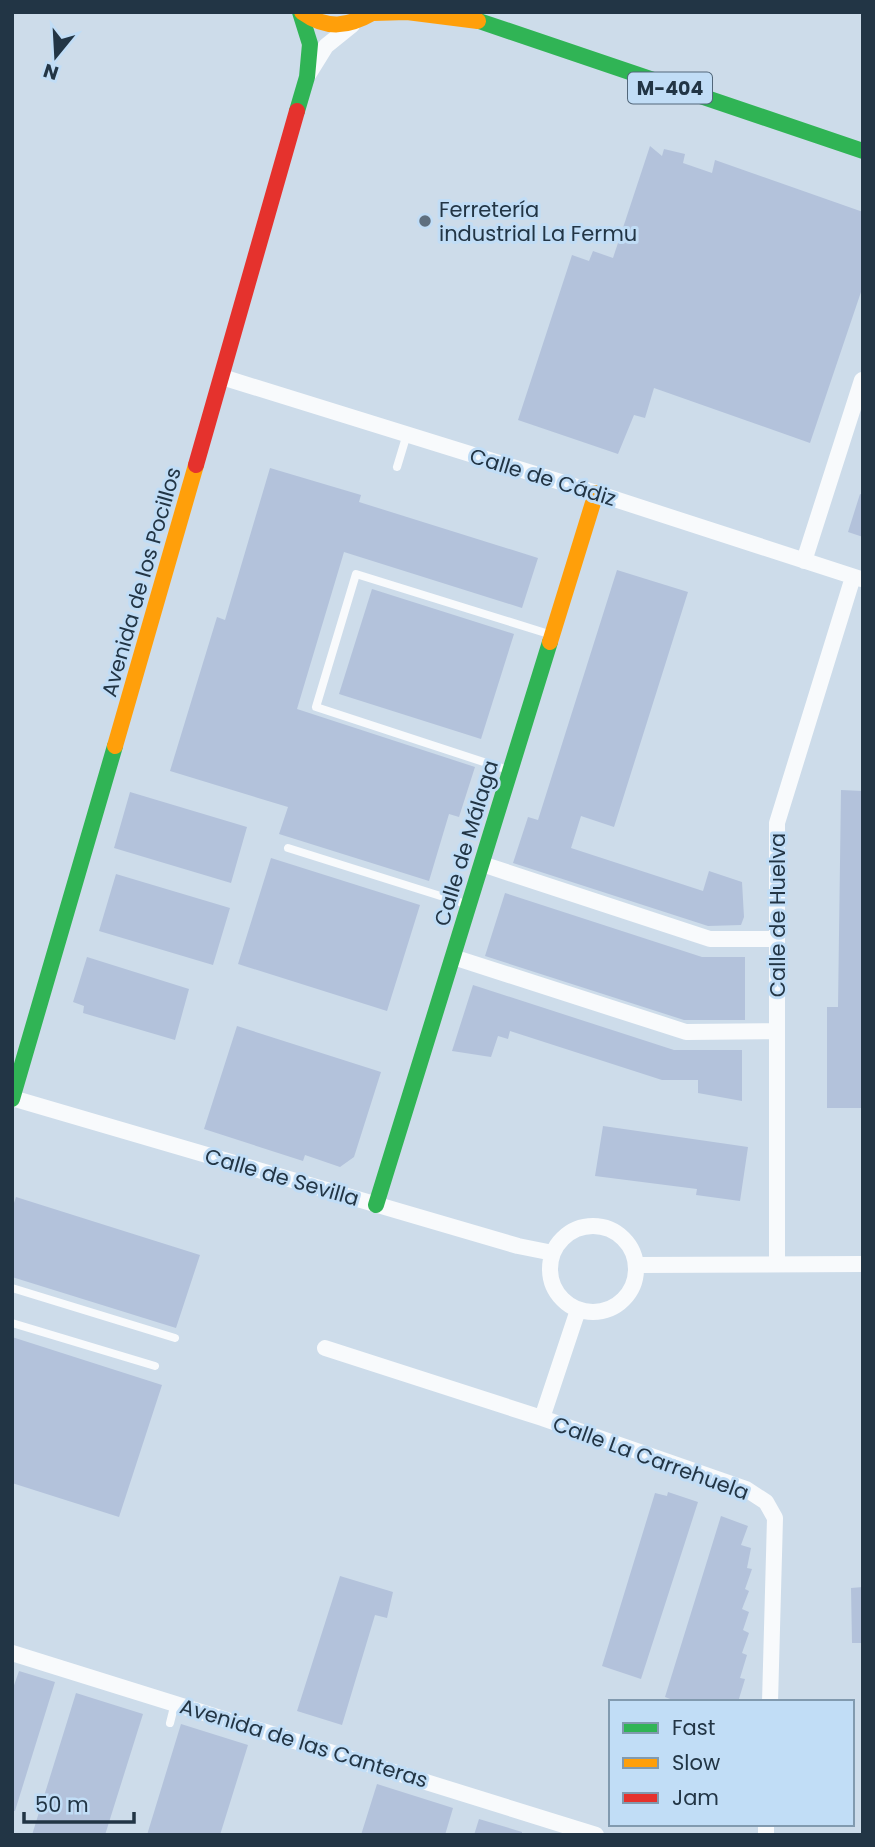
<svg xmlns="http://www.w3.org/2000/svg" width="875" height="1847" viewBox="0 0 875 1847" font-family="Poppins,sans-serif">
  <style>
    .building { fill: #b3c2db }
    .lines { fill: none; stroke-linecap: round; stroke-linejoin: round }
    .lane { stroke: #f8fafc; stroke-width: 8 }
    .street { stroke: #f8fafc; stroke-width: 16 }
    .fast { stroke: #30b455; stroke-width: 16 }
    .slow { stroke: #ff9f0a; stroke-width: 16 }
    .jam { stroke: #e5322d; stroke-width: 16 }
    .poi-dot { fill: #5e6f7f; stroke: #c1ddf6; stroke-width: 2.5 }
    .labels { text-anchor: middle; dominant-baseline: central; stroke-width: 6; stroke-linejoin: round; paint-order: stroke }
    .shield { fill: #c1ddf6; stroke: #52677a; stroke-width: 2 }
    .shield-label { font-size: 19px; font-weight: bold; fill: #223545 }
    .poi-label { font-size: 21px; fill: #223545; stroke: #c1ddf6; text-anchor: start }
    .street-label { font-size: 21px; fill: #223545; stroke: #c1ddf6 }
  </style>
  <rect width="100%" height="100%" fill="#cddcea"/>
  <path class="building" d="M650,146L662,156L664,149L685,154L683,163L712,173L715,160L863,212V286L810,443L654,388L645,418L634,415L618,454L518,420L572,255L589,261L593,251L613,258Z
    M270,468L361,495L359,502L538,558L522,608L344,552L297,709L475,767L459,817L449,814L429,881L279,834L288,807L170,771L217,617L225,620Z
    M860,494L863,495V537L848,532Z
    M617,570L688,592L614,827L581,816L571,848L703,891L709,871L742,882L744,917L741,925L708,926L513,863L528,817L538,820Z
    M372,589L514,634L481,739L339,694Z
    M841,790L863,791V1108H827V1007H838Z
    M130,792L247,827L231,883L114,848Z
    M271,858L420,905L387,1011L238,964Z
    M116,874L230,908L213,965L99,931Z
    M505,893L702,957H745V1020H684L485,956Z
    M87,957L189,989L175,1040L83,1013L84,1006L73,1002Z
    M473,985L674,1050H742V1101L698,1093V1080H662L510,1031L508,1039L498,1036L491,1057L452,1051Z
    M237,1026L381,1072L354,1157L340,1167L305,1155L303,1161L204,1129Z
    M603,1126L748,1147L740,1201L696,1195L697,1189L595,1176Z
    M16,1197L200,1255L176,1328L12,1277V1209Z
    M12,1337L162,1385L119,1517L12,1483Z
    M668,1492L698,1502L641,1679L602,1666L655,1493L667,1496Z
    M721,1516L748,1526L741,1545L751,1548L747,1568L752,1569L745,1589L749,1591L742,1609L749,1612L743,1630L749,1633L742,1653L747,1655L740,1678L745,1679L738,1702H678L665,1697Z
    M340,1576L393,1592L387,1618L375,1615L342,1725L297,1711Z
    M863,1587V1643H852L851,1588Z
    M19,1671L55,1682L15,1811H12V1691Z
    M76,1693L143,1714L105,1835H32Z
    M181,1724L248,1745L220,1835H147Z
    M377,1784L453,1808L445,1835H361Z
    M479,1819L522,1832V1835H474Z"/>
  <g class="lines">
    <path class="lane" d="M397,467L407,434
      M508,770L316,707L356,574L552,635
      M288,848L466,904
      M12,1288L175,1338
      M12,1323L155,1366
      M170,1723L175,1703"/>
    <path class="street" d="M308,75L326,46L352,25
      M222,377L596,493L861,579
      M804,561L862,380
      M482,864L710,939H777
      M453,957L686,1032L777,1031
      M12,1098L518,1246L553,1253
      M550 1269a43 43 0 1 1 86 0a43 43 0 1 1-86 0Z
      M777,1264V823L853,577
      M637,1265L863,1264
      M325,1348L542,1418L746,1489L766,1502L775,1518L770,1702
      M542,1418L578,1310
      M12,1653L596,1835
      M766,1835V1824"/>
    <path class="fast" d="M463,12L479,21L863,151
      M297,111L307,77L310,44L300,12
      M12,1099L115,746
      M376,1205L550,642"/>
    <path class="slow" d="M302,12C327,30 348,27 374,12
      M373,13L407,12L478,21
      M550,642L596,493
      M115,746L196,465"/>
    <path class="jam" d="M196,465L297,111"/>
  </g>
  <circle class="poi-dot" cx="425" cy="221" r="7"/>
  <g class="labels">
    <rect class="shield" x="628" y="72.5" width="84" height="31" rx="5"/>
    <g class="shield-label">
      <text x="670" y="88">M-404</text>
    </g>
    <g class="poi-label">
      <text x="439" y="209">Ferretería<tspan x="439" dy="24">industrial La Fermu</tspan></text>
    </g>
    <g class="street-label">
      <text transform="translate(543 477) rotate(17)">Calle de Cádiz</text>
      <text transform="translate(141 582) rotate(-74)">Avenida de los Pocillos</text>
      <text transform="translate(466 843) rotate(-73)">Calle de Málaga</text>
      <text transform="translate(777 915) rotate(-90)">Calle de Huelva</text>
      <text transform="translate(282 1177) rotate(16)">Calle de Sevilla</text>
      <text transform="translate(651 1458) rotate(20)">Calle La Carrehuela</text>
      <text transform="translate(304 1743) rotate(17)">Avenida de las Canteras</text>
    </g>
  </g>
  <rect width="875" height="1847" fill="none" stroke="#223545" stroke-width="28"/>
  <rect x="609" y="1700" width="245" height="126" fill="#c1ddf6" stroke="#819aaf" stroke-width="2"/>
  <rect x="623" y="1723" width="35" height="10" fill="#30b455" stroke="#819aaf" stroke-width="2"/>
  <text x="672" y="1735" font-size="21" fill="#223545">Fast</text>
  <rect x="623" y="1758" width="35" height="10" fill="#ff9f0a" stroke="#819aaf" stroke-width="2"/>
  <text x="672" y="1770" font-size="21" fill="#223545">Slow</text>
  <rect x="623" y="1793" width="35" height="10" fill="#e5322d" stroke="#819aaf" stroke-width="2"/>
  <text x="672" y="1805" font-size="21" fill="#223545">Jam</text>
  <g transform="translate(56 56) rotate(198)" stroke="#c1ddf6" stroke-width="5" paint-order="stroke">
  <path d="M0-5L12 26L0 18L-12 26Z" fill="#223545"/>
  <text y="-10" font-size="19" font-weight="bold" text-anchor="middle" fill="#223545">N</text>
  </g>
  <path d="M24 1812v10h110v-10" fill="none" stroke="#223545" stroke-width="3.5"/>
  <text x="35" y="1812" font-size="21" fill="#223545" stroke="#c1ddf6" stroke-width="5" paint-order="stroke">50 m</text>
</svg>
